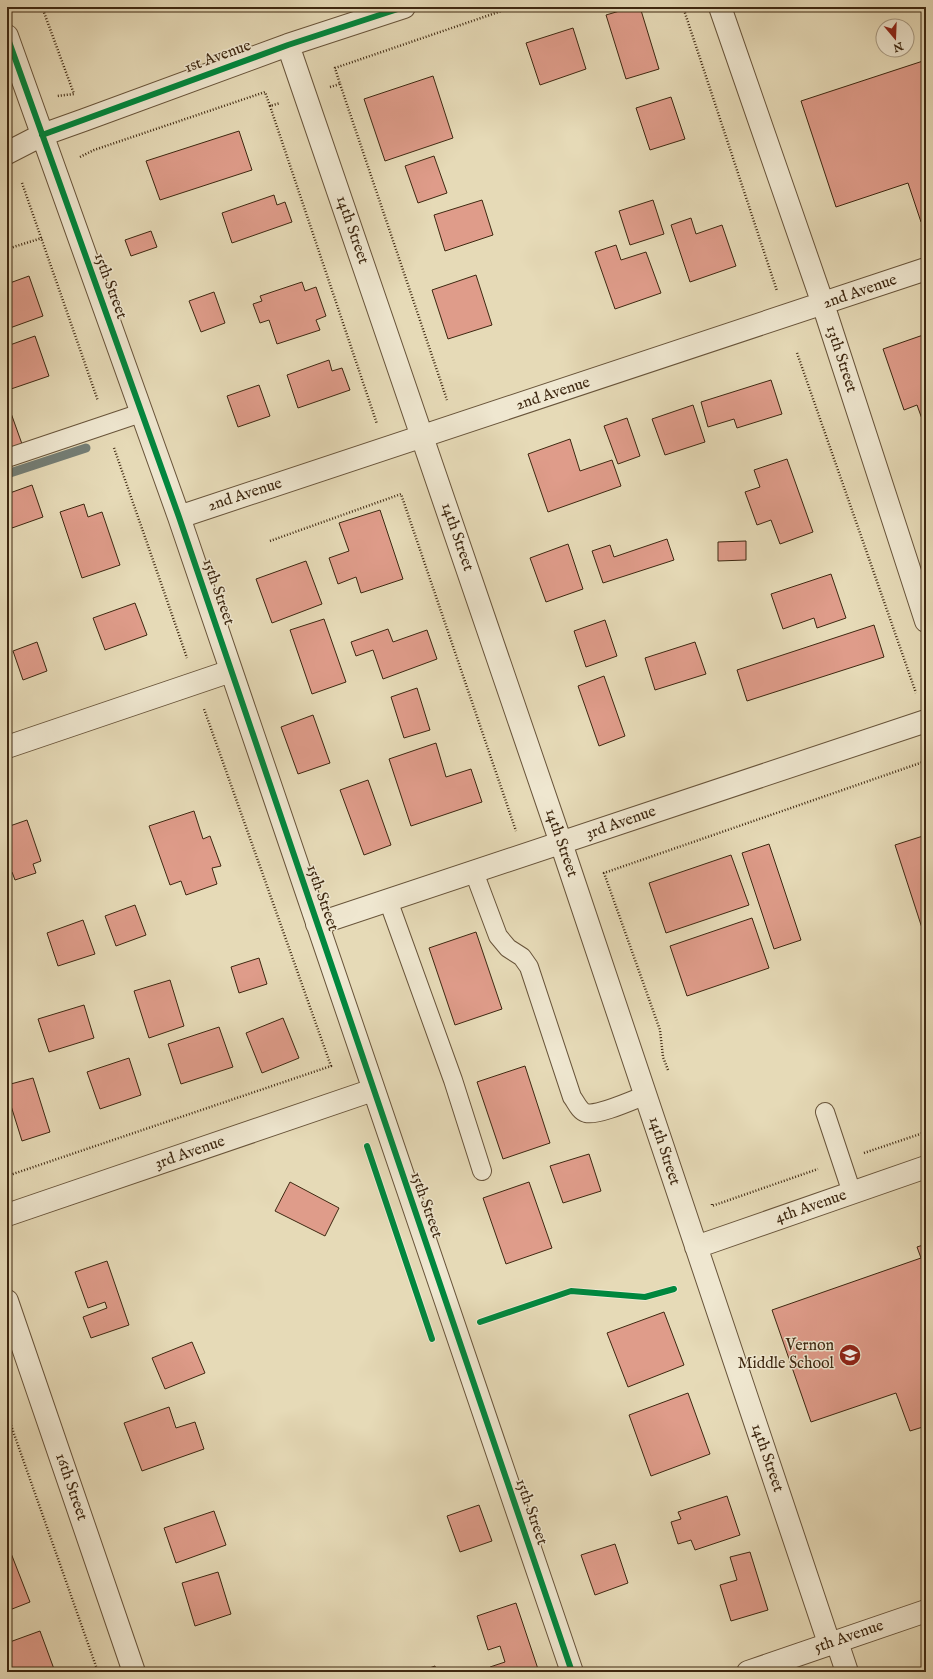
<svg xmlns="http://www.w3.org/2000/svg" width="933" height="1679" viewBox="0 0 933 1679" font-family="'IM FELL English',serif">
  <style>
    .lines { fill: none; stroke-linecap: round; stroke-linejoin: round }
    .stream { stroke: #757e75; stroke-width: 9 }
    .building { fill: #df9c8a; stroke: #3e2811 }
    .service-casing { stroke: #68543a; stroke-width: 20 }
    .minor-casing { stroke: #68543a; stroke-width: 24 }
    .path { stroke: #3e2811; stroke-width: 2.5; stroke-dasharray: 1 2; stroke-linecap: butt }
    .service { stroke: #efe7d0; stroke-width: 18 }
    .minor { stroke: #efe7d0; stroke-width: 22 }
    .cycleway-casing { stroke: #efe7d0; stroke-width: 8 }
    .cycleway { stroke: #00873e; stroke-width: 6 }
    .labels { text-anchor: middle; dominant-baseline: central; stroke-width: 3; stroke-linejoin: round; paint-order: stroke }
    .street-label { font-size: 16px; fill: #3e2811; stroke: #efe7d0 }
    .poi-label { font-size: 16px; fill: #3e2811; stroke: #efe7d0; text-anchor: end }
  </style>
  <rect width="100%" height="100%" fill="#e6dab7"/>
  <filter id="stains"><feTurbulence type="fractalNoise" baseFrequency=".005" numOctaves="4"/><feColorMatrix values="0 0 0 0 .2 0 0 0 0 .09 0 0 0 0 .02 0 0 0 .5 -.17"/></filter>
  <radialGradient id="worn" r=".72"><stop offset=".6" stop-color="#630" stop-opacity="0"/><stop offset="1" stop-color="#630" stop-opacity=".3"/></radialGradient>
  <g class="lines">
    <path class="stream" d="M7,474L86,448"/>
  </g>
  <path class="building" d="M633,7H640L659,69L626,79L606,15Z
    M573,28L586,69L540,85L526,43Z
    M926,60V220L921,222L908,183L836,207L801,101Z
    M433,76L453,138L385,161L364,99Z
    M671,97L685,139L650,150L636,108Z
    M239,131L252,170L160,200L146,161Z
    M434,156L447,193L418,203L405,166Z
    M274,195L277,205L285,202L292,222L232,243L222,213Z
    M482,200L493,235L445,251L434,215Z
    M653,200L664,234L630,245L619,211Z
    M691,218L696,234L722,225L736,266L690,282L671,225Z
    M151,231L157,247L131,256L125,240Z
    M616,245L621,260L646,252L661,293L615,309L595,252Z
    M476,275L492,325L448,339L432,290Z
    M29,276L43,316L7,329V284Z
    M302,282L305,291L316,287L326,316L316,320L320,330L277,344L269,320L260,323L253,304L262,301L260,296Z
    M214,292L225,323L201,332L189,301Z
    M926,334V430L917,405L904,410L883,349Z
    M35,336L49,376L11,389L7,377V346Z
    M329,360L332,371L342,368L350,390L298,408L287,375Z
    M771,380L782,414L737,428L734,419L708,427L701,402Z
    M259,385L270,416L238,427L227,396Z
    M7,402L22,444L7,450Z
    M693,405L705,442L665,455L652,419Z
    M627,418L640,456L618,464L604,426Z
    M570,439L580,471L612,460L621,486L548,512L528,454Z
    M787,459L813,532L780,544L771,520L757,525L745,492L760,487L754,470Z
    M32,485L43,517L12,528L7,514V494Z
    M84,504L88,517L102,512L120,565L82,578L60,512Z
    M380,510L403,579L361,593L356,577L338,584L329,558L349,551L339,523Z
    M667,539L674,560L603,583L592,551L610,545L614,557Z
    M746,541V560L718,561V542Z
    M568,544L583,589L546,602L530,558Z
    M306,561L322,604L272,623L256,579Z
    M831,574L846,618L817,628L814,618L783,629L771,594Z
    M135,603L147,635L105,650L93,618Z
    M324,619L346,682L312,694L290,630Z
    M605,620L617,656L586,667L574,631Z
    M874,625L884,657L747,701L737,670Z
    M388,629L393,642L427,630L437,659L383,679L373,650L356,656L351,642Z
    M37,642L47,671L23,680L13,651Z
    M695,642L706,674L655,690L645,658Z
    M604,676L625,736L599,746L578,686Z
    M417,688L430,730L404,738L391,697Z
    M313,715L330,763L298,774L281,727Z
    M436,743L446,777L471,769L482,802L411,826L389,759Z
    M368,780L391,845L364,855L340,790Z
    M194,811L203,839L210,836L221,866L212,868L217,884L186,895L181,881L170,885L149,826Z
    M27,820L41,861L33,864L36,873L15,880L12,872L7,873V827Z
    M926,835V930L923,931L895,845Z
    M769,844L801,940L774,949L742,853Z
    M731,855L749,905L666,933L649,883Z
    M135,905L146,935L116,946L105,916Z
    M752,918L769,968L687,996L670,946Z
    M83,920L95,954L58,966L47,933Z
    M476,932L502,1009L455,1025L429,948Z
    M259,958L267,984L239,993L231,967Z
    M170,980L184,1026L149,1038L134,991Z
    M84,1005L94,1038L49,1052L38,1019Z
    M283,1018L299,1058L262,1073L246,1033Z
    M219,1027L233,1067L181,1084L168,1044Z
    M129,1058L141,1095L100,1109L87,1072Z
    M525,1066L550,1143L503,1159L477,1082Z
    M33,1078L50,1132L22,1141L7,1093V1085Z
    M589,1154L601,1191L563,1203L550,1166Z
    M290,1182L339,1208L325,1236L275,1211Z
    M529,1182L552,1248L506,1264L483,1198Z
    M926,1244V1426L910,1431L896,1393L811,1422L772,1310L921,1258L917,1247Z
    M107,1261L129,1325L91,1338L83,1317L107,1308L105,1302L88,1308L75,1272Z
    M664,1312L684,1365L628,1387L607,1333Z
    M192,1342L205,1373L165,1389L152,1358Z
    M688,1393L710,1454L651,1476L629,1415Z
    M169,1407L176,1428L195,1422L204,1449L142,1471L124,1423Z
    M727,1496L740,1535L695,1550L691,1540L678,1544L671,1522L681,1519L678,1512Z
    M479,1505L492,1541L460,1552L447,1516Z
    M214,1511L226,1545L176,1563L164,1528Z
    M7,1543L30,1602L7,1611Z
    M615,1544L628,1583L595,1595L581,1555Z
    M750,1552L768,1610L731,1621L720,1585L737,1580L730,1557Z
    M218,1572L231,1614L195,1626L182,1583Z
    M516,1603L539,1672H492L490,1667L505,1662L500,1646L488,1650L477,1616Z
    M40,1631L54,1669L46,1672H7V1643Z
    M435,1666L437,1672H418Z"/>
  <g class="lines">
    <g class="service-casing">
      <path id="service" d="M7,458L141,413
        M474,872L498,936L508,948L522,957L529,967L572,1097C576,1102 579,1111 586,1113C598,1116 633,1100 646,1095
        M388,900L453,1080L482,1171
        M825,1112L852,1193"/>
    </g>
    <g class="minor-casing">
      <path id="minor" d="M720,7L823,304L926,621
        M7,36L179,517L572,1672
        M288,45L561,843L829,1643
        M7,153L42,135L84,120L288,45L404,7
        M179,517L926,269
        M7,747L231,671
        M317,924L926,721
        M7,1215L373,1090
        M696,1247L926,1167
        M7,1301L134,1672
        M837,1642L847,1672
        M748,1672L926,1611"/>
    </g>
    <path class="path" d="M42,7L74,94L57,96
      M683,7L777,291
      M340,84L447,400
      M330,87L340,84L335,68L513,7
      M270,106L377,424
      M80,157L94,150L265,92L270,106L280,103
      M22,183L98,401
      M7,249L42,238
      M797,353L916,693
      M114,448L187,658
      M270,541L401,494L516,831
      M668,1070L663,1057L660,1030L604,873L926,761
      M864,1153L926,1132
      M7,1176L331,1066L204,709
      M712,1204V1206L818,1169
      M7,1414L98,1672"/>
    <use href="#service" class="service"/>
    <use href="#minor" class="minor"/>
    <g class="cycleway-casing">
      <path id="cycleway" d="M7,36L179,517L572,1672
        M42,135L288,45L404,7
        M367,1146L432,1339
        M480,1322L571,1291L645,1297L674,1289"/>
    </g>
    <use href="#cycleway" class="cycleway"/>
  </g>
  <defs>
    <g id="school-disc" transform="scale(1.15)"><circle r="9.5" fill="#8f2418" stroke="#efe7d0"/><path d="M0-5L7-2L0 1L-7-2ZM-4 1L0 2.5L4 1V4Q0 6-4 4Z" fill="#fff"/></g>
  </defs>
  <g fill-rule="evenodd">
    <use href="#school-disc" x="850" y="1355"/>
  </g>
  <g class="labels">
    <g class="street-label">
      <text transform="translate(218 57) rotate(-20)">1st Avenue</text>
      <text transform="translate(352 230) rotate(71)">14th Street</text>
      <text transform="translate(110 286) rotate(70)">15th Street</text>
      <text transform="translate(860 292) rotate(-19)">2nd Avenue</text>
      <text transform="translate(841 359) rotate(72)">13th Street</text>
      <text transform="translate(553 394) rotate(-18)">2nd Avenue</text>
      <text transform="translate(245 495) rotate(-18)">2nd Avenue</text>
      <text transform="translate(457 537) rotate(71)">14th Street</text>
      <text transform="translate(218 592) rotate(71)">15th Street</text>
      <text transform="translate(621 823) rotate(-19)">3rd Avenue</text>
      <text transform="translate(561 843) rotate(71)">14th Street</text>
      <text transform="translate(322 898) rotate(71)">15th Street</text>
      <text transform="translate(664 1151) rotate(72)">14th Street</text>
      <text transform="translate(190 1153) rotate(-19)">3rd Avenue</text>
      <text transform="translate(426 1205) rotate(71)">15th Street</text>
      <text transform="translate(811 1207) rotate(-19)">4th Avenue</text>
      <text transform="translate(767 1458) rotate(71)">14th Street</text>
      <text transform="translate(71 1487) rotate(71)">16th Street</text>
      <text transform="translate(531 1512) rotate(71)">15th Street</text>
      <text transform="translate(849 1637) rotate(-19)">5th Avenue</text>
    </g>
    <g class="poi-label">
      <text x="834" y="1346">Vernon<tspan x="834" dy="18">Middle School</tspan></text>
    </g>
  </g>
  <rect width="933" height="1679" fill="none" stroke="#e6dab7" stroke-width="24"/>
  <rect x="8" y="8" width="917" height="1663" fill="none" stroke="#3e2811" stroke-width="2"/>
  <rect x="12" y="12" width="909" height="1655" fill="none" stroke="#3e2811"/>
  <g transform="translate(895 38) rotate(161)"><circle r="19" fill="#efe7d0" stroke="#a89b84"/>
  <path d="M0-3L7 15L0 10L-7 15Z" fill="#8f2418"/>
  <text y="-6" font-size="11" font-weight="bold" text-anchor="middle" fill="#3e2811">N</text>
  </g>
  <rect width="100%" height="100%" filter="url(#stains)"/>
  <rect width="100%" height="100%" fill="url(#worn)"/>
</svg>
